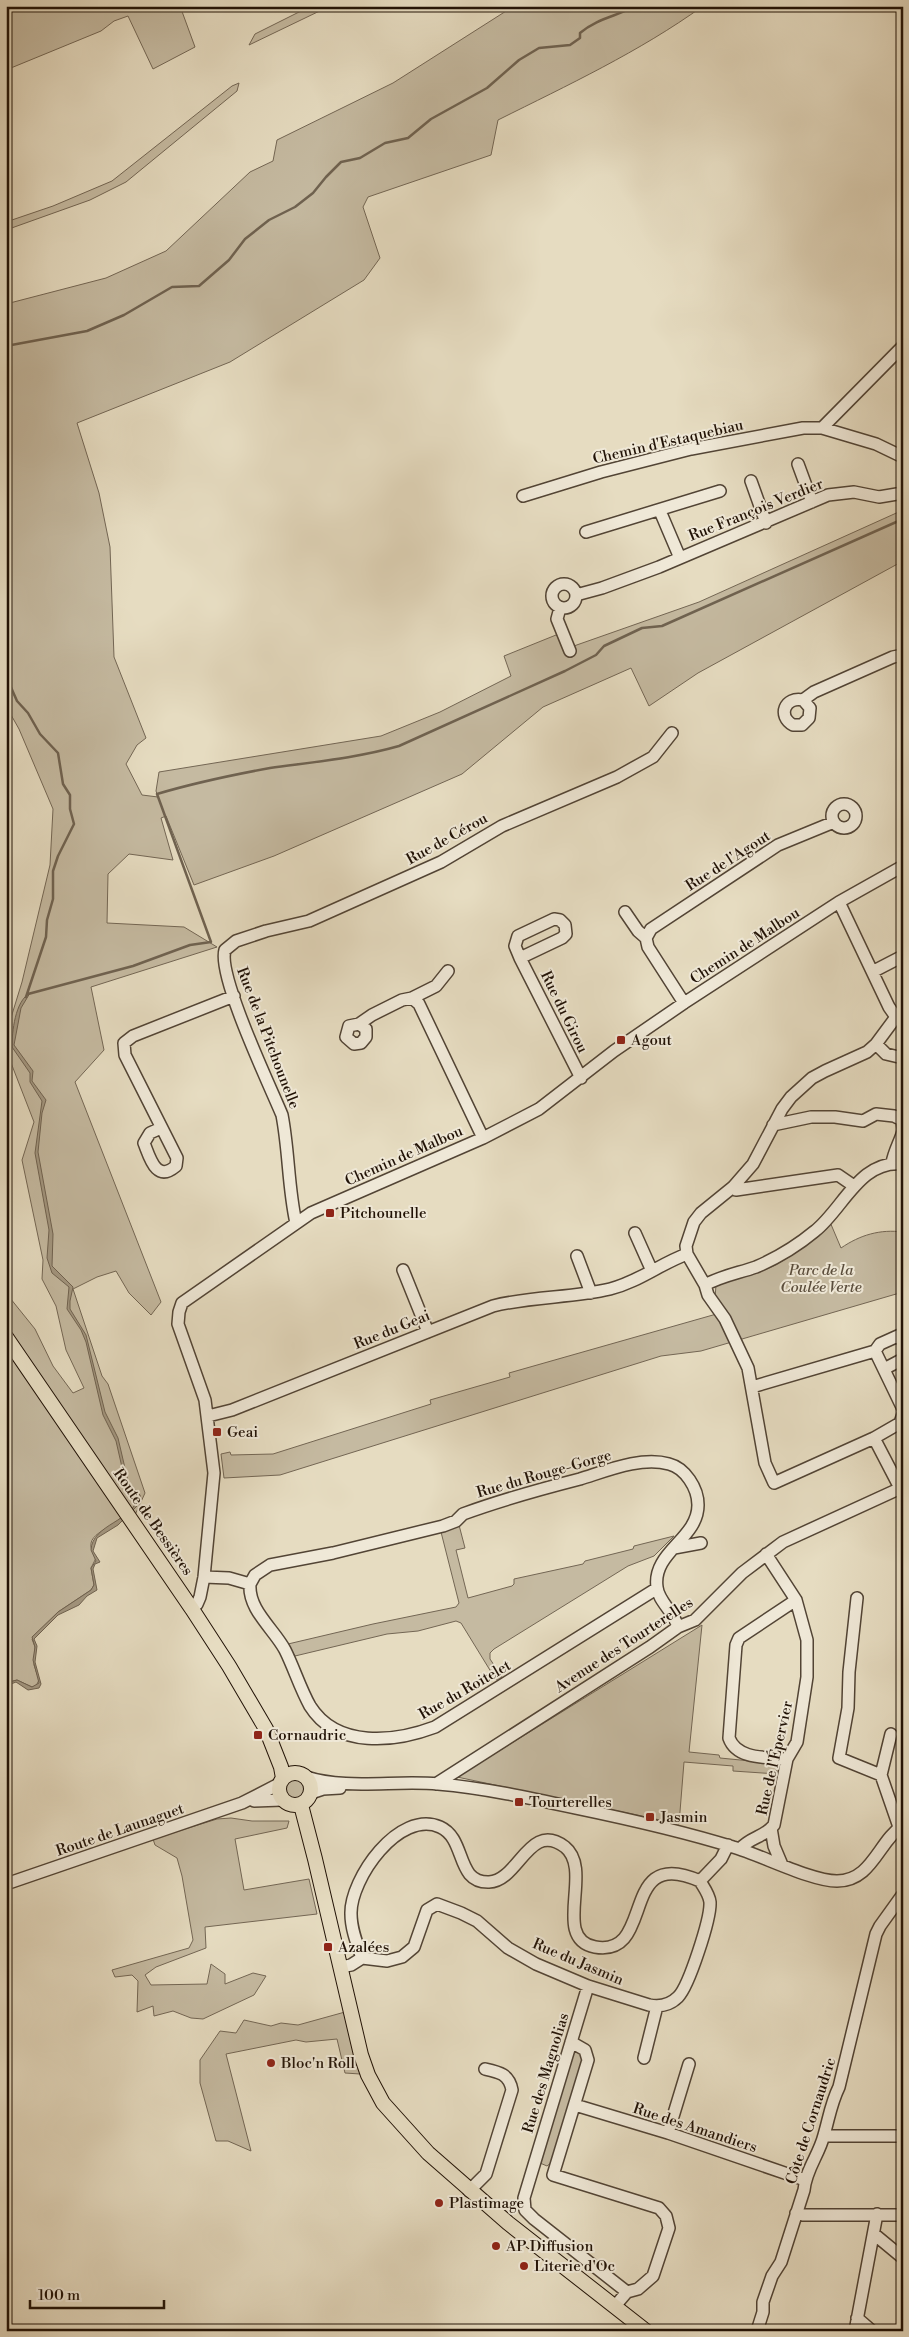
<svg xmlns="http://www.w3.org/2000/svg" width="909" height="2337" viewBox="0 0 909 2337" font-family="'Libre Bodoni',serif">
  <style>
    .green { fill: #c5baa1; stroke: #736654 }
    .water { fill: #a39781; stroke: #6f6250 }
    .lines { fill: none; stroke-linecap: round; stroke-linejoin: round }
    .stream { stroke: #6f6250; stroke-width: 2.5 }
    .minor-casing { stroke: #524435; stroke-width: 14 }
    .major-casing { stroke: #211206; stroke-width: 16 }
    .minor { stroke: #efe8d7; stroke-width: 11 }
    .major { stroke: #e6dcc1; stroke-width: 14 }
    .poi-dot { fill: #8f2418; stroke: #efe8d7; stroke-width: 2 }
    .labels { text-anchor: middle; dominant-baseline: central; stroke-width: 4; stroke-linejoin: round; paint-order: stroke }
    .street-label { font-size: 15px; fill: #211206; stroke: #efe8d7 }
    .poi-label { font-size: 15px; fill: #211206; stroke: #efe8d7; text-anchor: start }
    .park-label { font-size: 15px; font-style: italic; fill: #5a4d3c; stroke: #efe8d7 }
  </style>
  <rect width="100%" height="100%" fill="#e6dcc1"/>
  <filter id="stains"><feTurbulence type="fractalNoise" baseFrequency=".004" numOctaves="4"/><feColorMatrix values="0 0 0 0 .2 0 0 0 0 .09 0 0 0 0 .02 0 0 0 .5 -.17"/></filter>
  <radialGradient id="worn" r=".72"><stop offset=".6" stop-color="#630" stop-opacity="0"/><stop offset="1" stop-color="#630" stop-opacity=".3"/></radialGradient>
  <path class="green" d="M6,6H180L195,47L153,69L128,16L114,21L101,31L6,70Z
    M311,6H330L249,45L255,34Z
    M514,6H703C639,52 568,85 498,120L491,155L368,197L363,207L380,258L364,280L230,362L77,423L99,493L110,547L114,657L146,738L137,745L126,764L142,795L158,797L156,791L159,772L381,736L440,712L511,676L504,656L556,635L571,647L699,602L903,510V561L698,673L649,706L631,668L543,707L462,774L274,856L194,885L166,816L161,818L173,860L129,854L108,874L107,923L184,927L217,947L91,987L104,1050L75,1082L161,1302L151,1315L129,1293L116,1271L97,1277L73,1289L102,1376L108,1384L145,1493L135,1515L6,1327V1293L35,1329L53,1366L73,1393L84,1388L66,1350L56,1306L42,1279L43,1260L22,1160L34,1122L6,1050V1034L22,982L50,865L53,809L19,729L6,706V304L106,278L166,251L250,172L273,161L277,140L393,83Z
    M239,83L237,91L126,182L90,200L6,230V222L53,206L112,181L232,86Z
    M830,1222L841,1248C860,1235 880,1229 903,1232V1292L701,1351L661,1356L280,1475L224,1478L221,1454L230,1452L231,1455L273,1454L431,1404L430,1400L510,1377L509,1373L727,1311L715,1298L716,1285C728,1276 743,1277 757,1273C780,1265 801,1249 820,1235L821,1231Z
    M6,1347L121,1517C112,1531 78,1533 96,1558L91,1568L94,1585L91,1590L58,1612L32,1639L35,1647L34,1665L39,1680L36,1686L32,1687L17,1680L6,1683Z
    M459,1525L465,1548L456,1550L468,1598L512,1586L514,1584V1579L583,1564L585,1561L633,1549L634,1546L674,1536L654,1556L628,1566L494,1649L490,1653V1659L502,1677L496,1680L461,1623L456,1621L418,1631L387,1634L295,1656L288,1644L373,1624L456,1607L459,1603L441,1532Z
    M702,1625L689,1752L719,1755L720,1758L771,1763L776,1768L777,1774L733,1771V1766L684,1762L679,1824L457,1777Z
    M285 1789a10 10 0 1 1 20 0a10 10 0 1 1-20 0Z
    M231,1818L252,1821H289L287,1828L235,1839L244,1890L309,1879L317,1914L205,1927L206,1948L156,1967L145,1975L151,1985L207,1984L211,1964L225,1974V1984L253,1973L266,1976L254,1995L203,2019L191,2018L173,2011L154,2016L153,2006L137,2012L138,1981L132,1975L115,1977L112,1970L189,1948L193,1940L182,1876L177,1858L155,1845L153,1839L217,1819Z
    M345,2012L360,2074L345,2073L337,2039L306,2042L296,2040L226,2054L251,2151L228,2141H216L200,2083V2060L220,2031L236,2033L244,2020L271,2026L281,2023L298,2025Z
    M574,2050L582,2052L585,2057L552,2162L547,2166L540,2163Z"/>
  <path class="water" d="M30,993L21,1008L14,1045L33,1071L32,1081L46,1100L42,1113L38,1152L53,1234L52,1266L73,1287L70,1301V1309L86,1335L105,1412L118,1438L128,1481L140,1495L141,1499L139,1504L118,1525L97,1538L93,1551L100,1562L95,1564L93,1569L97,1590L87,1596L79,1605L58,1615L34,1639L37,1646L35,1662L41,1684L39,1688L28,1690L16,1682L6,1686V1683L17,1680L32,1687L39,1683L33,1660L35,1647L32,1637L58,1612L91,1590L94,1585L91,1568L96,1561L91,1550C92,1524 134,1521 137,1498L126,1485L116,1441L103,1415L86,1342L81,1330L67,1309L69,1287L52,1273L47,1258L49,1230L35,1153L42,1101L30,1082V1073L12,1047C12,1032 15,1001 30,993Z"/>
  <g class="lines">
    <path class="stream" d="M6,346L87,331L124,315L172,287L199,286L229,260L245,239L269,220L295,207L313,193L326,177L341,162L360,158L385,143L408,138L431,119L487,88L519,60L539,48L570,45L580,38V33C596,19 617,16 636,6
      M6,676L17,701L28,713L40,734L58,753L63,784L70,795V809L74,824L58,856L53,871V899L47,920L46,937L26,997
      M28,994L133,966L190,945L211,942L157,794C194,783 232,775 270,768C313,762 357,758 399,746L565,671L596,655L604,646L642,628L662,626L903,519"/>
    <g class="minor-casing">
      <path id="minor" d="M822,428L903,346
        M798,464L812,502
        M751,481L766,523
        M523,496L601,472L691,449L803,428H822L876,444L903,457
        M660,511L680,558
        M586,532L720,491
        M552 596a12 12 0 1 1 24 0a12 12 0 1 1-24 0Z
        M576,595L602,588L659,567L828,495L854,492L879,497L903,493
        M560,608L557,619L570,651
        M803,700L810,708L809,718L802,725H793C777,716 785,696 803,700L814,692L893,657L903,655
        M832 816a12 12 0 1 1 24 0a12 12 0 1 1-24 0Z
        M839,902L889,1007L896,1017H903
        M625,912L638,931L646,938
        M520,958L562,938L566,934L565,925L560,920L554,919L518,936L515,946L520,958L581,1078
        M448,971L436,986L412,998L419,1004L483,1138
        M874,971L903,956
        M684,1003L648,947L646,938L651,929L778,845L834,822
        M896,1017L876,1044L867,1052L825,1071L812,1078L791,1097L782,1109L753,1164L733,1187L701,1213L694,1222L686,1246L687,1254L705,1285L708,1295L725,1319L748,1368L765,1463L774,1483L874,1438L900,1423L903,1414
        M359,1024L366,1029V1037L361,1043L354,1044L346,1037L349,1026L359,1024L372,1015L402,1000L412,998
        M876,1044L886,1054L903,1058
        M773,1125L811,1117H835L863,1121L876,1114L894,1116L902,1120L903,1128
        M161,1128L150,1133L144,1143C150,1158 156,1183 176,1166L177,1158L125,1055L124,1043L133,1036L234,996
        M892,1163C894,1151 900,1142 903,1131
        M733,1187L736,1190L838,1175L854,1186
        M296,1223C288,1187 289,1151 282,1115C270,1086 217,975 225,950L236,941L266,931L309,921L441,862L502,826L617,777L653,757L672,733
        M635,1233L652,1271
        M577,1256L591,1293
        M403,1270L428,1332
        M705,1285C721,1276 739,1273 756,1267C777,1258 797,1246 815,1231C843,1209 860,1159 903,1164
        M875,1351L880,1344L900,1335L903,1342
        M884,1369L903,1359
        M752,1387L875,1351L903,1409
        M208,1416L232,1410L493,1306C532,1296 572,1298 610,1289C638,1282 660,1264 687,1254
        M874,1438L900,1488
        M674,1548L701,1543
        M204,1577L229,1578L250,1584C248,1610 274,1629 285,1650C294,1668 300,1688 310,1706C337,1749 395,1742 435,1727L656,1589
        M250,1584L255,1575L270,1565L333,1553L443,1526L456,1521L463,1514C501,1500 541,1489 580,1479C606,1471 641,1456 669,1464C685,1468 698,1488 698,1505C698,1539 652,1552 657,1587C658,1601 674,1612 678,1627
        M857,1598L849,1672L848,1708L839,1758L881,1775L899,1827
        M192,1609L197,1604L200,1597L204,1577L214,1473L205,1400L178,1324L179,1312L182,1303L311,1213L483,1138L539,1109L614,1051L684,1003L839,902L903,866
        M787,1759C767,1757 737,1760 729,1738L736,1645L739,1638L796,1600
        M881,1775L891,1734
        M306,1777C346,1790 396,1780 438,1784C485,1788 530,1798 575,1808C628,1819 682,1831 733,1847C761,1855 811,1881 837,1881C872,1881 878,1842 903,1825
        M436,1784L650,1647L678,1627L695,1620L742,1573L783,1542L903,1487
        M311,1793L323,1789L340,1788
        M254,1801L282,1800
        M771,1828L774,1846L782,1865
        M740,1849C750,1837 765,1837 774,1825L787,1759L797,1742L807,1677V1640L796,1600L766,1554
        M6,1884L242,1803L279,1784
        M362,1958C357,1944 351,1929 351,1914C350,1879 399,1809 440,1827C467,1839 455,1883 489,1882C519,1881 529,1820 565,1847C594,1870 551,1939 595,1947C657,1958 617,1844 700,1881
        M341,1967L351,1965L362,1958L387,1961L402,1957L414,1947L427,1910L437,1904L461,1913L477,1921L508,1948L536,1964L588,1986L649,2005C659,2007 670,2005 678,1997C689,1986 711,1918 710,1902C709,1894 704,1888 700,1881L721,1859L728,1845
        M588,1986L524,2198L525,2210L534,2219L627,2292
        M571,2042L585,2050L588,2060L553,2175L659,2208L666,2216L669,2228L653,2276L638,2289L627,2292L615,2306
        M644,2058L657,2006
        M575,2105L668,2133L805,2180
        M668,2133L689,2064
        M824,2136H903
        M469,2191L486,2174L512,2090C509,2074 499,2072 485,2069
        M796,2213L803,2215H903
        M874,2234L903,2258
        M857,2318L872,2331
        M757,2331L763,2312V2302L772,2276L781,2262L804,2190C806,2169 819,2155 824,2135C829,2118 831,2103 839,2087L876,1934L880,1926L903,1894
        M855,2331L877,2214"/>
    </g>
    <g class="major-casing">
      <path id="major" d="M6,1337L192,1609L229,1666L266,1729L281,1767L283,1778
        M279 1789a16 16 0 1 1 32 0a16 16 0 1 1-32 0Z
        M301,1805L315,1859L361,2055L368,2075L383,2103L428,2153L508,2223L646,2331"/>
    </g>
    <use href="#minor" class="minor"/>
    <use href="#major" class="major"/>
  </g>
  <g class="poi-dot">
    <rect x="616" y="1035" width="10" height="10" rx="2.5"/>
    <rect x="325" y="1208" width="10" height="10" rx="2.5"/>
    <rect x="212" y="1427" width="10" height="10" rx="2.5"/>
    <rect x="253" y="1730" width="10" height="10" rx="2.5"/>
    <rect x="514" y="1797" width="10" height="10" rx="2.5"/>
    <rect x="645" y="1812" width="10" height="10" rx="2.5"/>
    <rect x="323" y="1942" width="10" height="10" rx="2.5"/>
    <circle cx="271" cy="2063" r="5"/>
    <circle cx="439" cy="2203" r="5"/>
    <circle cx="496" cy="2246" r="5"/>
    <circle cx="524" cy="2266" r="5"/>
  </g>
  <g class="labels">
    <g class="street-label">
      <text transform="translate(668 442) rotate(-13)">Chemin d'Estaquebiau</text>
      <text transform="translate(756 510) rotate(-22)">Rue François Verdier</text>
      <text transform="translate(447 839) rotate(-29)">Rue de Cérou</text>
      <text transform="translate(728 861) rotate(-33)">Rue de l'Agout</text>
      <text transform="translate(745 946) rotate(-33)">Chemin de Malbou</text>
      <text transform="translate(564 1012) rotate(64)">Rue du Girou</text>
      <text transform="translate(268 1038) rotate(69)">Rue de la Pitchounelle</text>
      <text transform="translate(404 1156) rotate(-24)">Chemin de Malbou</text>
      <text transform="translate(392 1330) rotate(-22)">Rue du Geai</text>
      <text transform="translate(544 1474) rotate(-16)">Rue du Rouge-Gorge</text>
      <text transform="translate(153 1522) rotate(55)">Route de Bessières</text>
      <text transform="translate(624 1645) rotate(-33)">Avenue des Tourterelles</text>
      <text transform="translate(465 1690) rotate(-30)">Rue du Roitelet</text>
      <text transform="translate(775 1758) rotate(-77)">Rue de l'Épervier</text>
      <text transform="translate(120 1830) rotate(-19)">Route de Launaguet</text>
      <text transform="translate(578 1962) rotate(23)">Rue du Jasmin</text>
      <text transform="translate(546 2073) rotate(-73)">Rue des Magnolias</text>
      <text transform="translate(811 2121) rotate(-72)">Côte de Cornaudric</text>
      <text transform="translate(695 2128) rotate(18)">Rue des Amandiers</text>
    </g>
    <g class="poi-label">
      <text x="631" y="1040">Agout</text>
      <text x="340" y="1213">Pitchounelle</text>
      <text x="227" y="1432">Geai</text>
      <text x="268" y="1735">Cornaudric</text>
      <text x="529" y="1802">Tourterelles</text>
      <text x="660" y="1817">Jasmin</text>
      <text x="338" y="1947">Azalées</text>
      <text x="281" y="2063">Bloc'n Roll</text>
      <text x="449" y="2203">Plastimage</text>
      <text x="506" y="2246">AP Diffusion</text>
      <text x="534" y="2266">Literie d'Oc</text>
    </g>
    <g class="park-label">
      <text x="821" y="1270">Parc de la<tspan x="821" dy="17">Coulée Verte</tspan></text>
    </g>
  </g>
  <rect width="909" height="2337" fill="none" stroke="#e6dcc1" stroke-width="25"/>
  <rect x="8" y="8" width="894" height="2322" fill="none" stroke="#211206" stroke-width="2.5"/>
  <rect x="12" y="12" width="884" height="2312" fill="none" stroke="#211206"/>
  <path d="M30 2300v8h134v-8" fill="none" stroke="#211206" stroke-width="2.5"/>
  <text x="38" y="2300" font-size="15" fill="#211206" stroke="#efe8d7" stroke-width="4" paint-order="stroke">100 m</text>
  <rect width="100%" height="100%" filter="url(#stains)"/>
  <rect width="100%" height="100%" fill="url(#worn)"/>
</svg>
